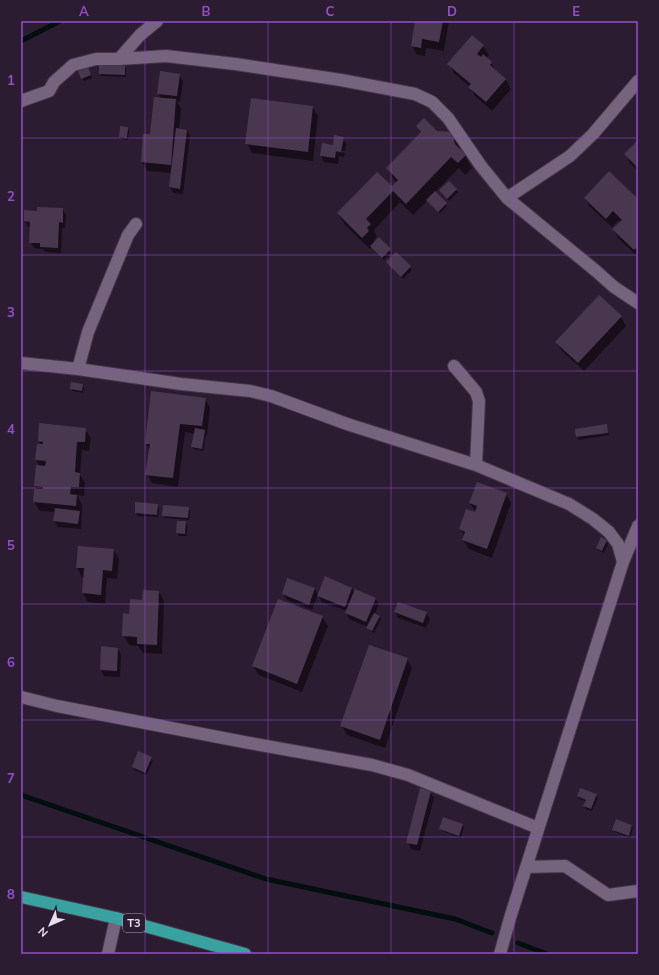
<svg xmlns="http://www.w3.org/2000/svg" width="659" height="975" viewBox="0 0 659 975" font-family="Mulish,sans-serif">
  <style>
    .shadow { fill: #0007 }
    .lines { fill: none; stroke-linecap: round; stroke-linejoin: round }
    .stream { stroke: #010e0e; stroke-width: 5 }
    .building { fill: #49374f }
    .minor-casing { stroke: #433647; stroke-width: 14 }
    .highway-casing { stroke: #433647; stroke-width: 14 }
    .minor { stroke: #76637d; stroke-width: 12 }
    .highway { stroke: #3aa1a1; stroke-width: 12 }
    .grid { fill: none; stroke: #9150c8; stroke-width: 1; stroke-opacity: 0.55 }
    .labels { text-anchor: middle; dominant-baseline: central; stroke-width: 3.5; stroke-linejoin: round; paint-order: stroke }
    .shield { fill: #2c1c32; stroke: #b0a4b4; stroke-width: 1 }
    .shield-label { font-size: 11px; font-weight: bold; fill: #e9deec }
    .neatline { fill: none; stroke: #9150c8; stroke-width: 1.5 }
    .grid-label { font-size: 13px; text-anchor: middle; font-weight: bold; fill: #9150c8 }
  </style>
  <rect width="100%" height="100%" fill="#2c1c32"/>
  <path class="shadow" d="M416,21H449L444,51L426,48L425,56L417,55L412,46Z
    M472,37L483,46L489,55L486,58L491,63L497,72L506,80L511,89L492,111L475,96L470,87L454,73L449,64Z
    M125,67L126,69V77L101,76L100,73Z
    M89,71L92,78L84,81L79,72Z
    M179,75L183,81L180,102L177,101L181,109L179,130H187L190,136L183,194L173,193L170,187L172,173L147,171L142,162L151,135L161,98L158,94Z
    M312,106L318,116L313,161L252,153L247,144Z
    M417,126L436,132L452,133L459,145L460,150L465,156L472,168L465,175L459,168L435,192L447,206L440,213L428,200L413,215L400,202L374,230L377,237L374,240L375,243L379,238L392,253L384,260L372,247L370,249L345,225L338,214L392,188L396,183L387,168L421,133Z
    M128,128L129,131L128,140L121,139L120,137Z
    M343,138L346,144L345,151L336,150V152L345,153L344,157L339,156L338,164L324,162L321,156Z
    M638,141V171L630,163L625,154Z
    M449,182L458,192L449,201L442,193Z
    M585,198L638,200V257L619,239L614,230L621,222L619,220L612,227L590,207Z
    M63,209L66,215L65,228H62L61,253L45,252L43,249L34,248L30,242L31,227H28L25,221L38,212Z
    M21,236L22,238L21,250Z
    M396,253L412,270L403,279L387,262Z
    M621,317L626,326L584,371L562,351L556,342Z
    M82,385L84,388L83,393L73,391L71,389Z
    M205,399L210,408L207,435H206L203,451L194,449L192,447L195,434L185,432L178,487L152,483L147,474L150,450L146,444Z
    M40,424L85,429L91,438L89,451L82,450L80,475L85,483L84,496L77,495L82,505L81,529L58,527L54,521L55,512L40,511L34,502L37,490L35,486L40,467L36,460L41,445L39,441Z
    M606,425L609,435L579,440L577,437L576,430Z
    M506,494L511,503L492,558L469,549L463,540L465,537L460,529L477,514L470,503Z
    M136,503L157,505L159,508L158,517L137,516L136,513Z
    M188,508L190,511L189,520L165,518L163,515Z
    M186,522L187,525V536H179L177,533Z
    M606,541L608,544L604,553L598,550L597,548Z
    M114,550L119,559L117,579L107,578L105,604L88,602L83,593L84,577H82L77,567Z
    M352,588L354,593L375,598L379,604L375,614L379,616L381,619L374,633L369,630L368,627L349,619L346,613L347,611L322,602L318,596Z
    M315,589L318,595L312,610L287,600L283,594Z
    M159,592L164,601L162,654L143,653L138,646L129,645L124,636V615H130L143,601Z
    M395,612L426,613L430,619L426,628L398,618Z
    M322,617L328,626L302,692L259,675L253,666Z
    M118,649L121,655L120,677L104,676L101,670Z
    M407,659L412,668L385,748L347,735L342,726Z
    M151,758L153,761L146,775L134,770L133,767Z
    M430,792L434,798L420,851L411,849L408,843Z
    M596,795L598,798L592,811L586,809L584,806L586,801L579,799L578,796Z
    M462,825L464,827L461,838L442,831L440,829Z
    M632,826L633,828L630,838L615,832L613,830Z"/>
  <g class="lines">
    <path class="stream" d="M21,41L60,21
      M21,795L266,879L455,919L492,933
      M518,943L547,954"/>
  </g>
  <path class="building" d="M415,21H443L439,42L422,39L421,48L411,46Z
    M472,35L484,45L477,54L481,57L483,54L492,62L490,65L506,79L486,102L468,87L471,84L447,64Z
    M99,65L125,66V75L99,74Z
    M88,67L91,75L81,79L78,71Z
    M160,71L180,74L177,96L157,94Z
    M154,97L176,99L171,165L141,162L143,134H150Z
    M251,98L313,106L308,152L245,144Z
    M424,118L437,131L452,132L455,144L466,155L458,163L451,157L406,204L393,191L366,219L371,224L367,228L369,231L362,238L337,213L377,172L392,186L398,180L386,168L421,132L416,126Z
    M120,126L128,127L127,138L119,137Z
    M176,128L187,130L180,189L169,187Z
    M334,135L344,137L341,152L336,151L335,158L320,156L322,143L333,145Z
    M638,140V168L624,154Z
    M609,171L638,199V246L634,250L612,229L622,220L613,211L606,219L584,198Z
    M449,181L457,189L447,199L439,190Z
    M435,191L447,203L438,212L426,200Z
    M37,207L63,208V223L59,222L58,248L40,247V243H29L30,222L24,221V210L37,211Z
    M379,237L391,249L382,258L370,246Z
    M396,252L411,266L401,277L386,262Z
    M599,295L622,316L578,363L555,342Z
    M71,382L83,384L82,391L70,389Z
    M151,391L206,398L202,426L180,424L173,478L145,475L150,444H145Z
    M39,423L86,428L85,442H77L75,472L80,473L79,487H71L70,494L77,495L76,506L33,502L34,489H43V487L34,486L36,465L45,466L46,461L35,460L37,444H43V442L38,441Z
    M607,424L608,433L576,437L575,429Z
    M195,428L205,430L202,449L191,447Z
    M477,482L507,493L487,549L462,540L465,532L459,529L466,509L475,512L477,506L469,503Z
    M135,502L158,504L157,515L135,513Z
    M163,505L189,507L188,518L162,516Z
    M55,508L80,511L78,524L53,521Z
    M177,521H186L185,534L176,533Z
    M601,537L607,540L602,551L596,548Z
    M78,546L114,549L112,571L103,570L101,595L82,593L84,568H76Z
    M325,576L352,588L345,607L317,596Z
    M287,578L315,588L309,605L282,594Z
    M355,589L376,598L366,622L345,613Z
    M143,590L159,591L157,645L137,644V637L122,636L123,613L129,614L130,599L142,600Z
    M278,599L323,616L297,684L252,666Z
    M398,602L427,612L423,623L394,612Z
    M374,613L380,616L372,631L366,628Z
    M369,645L408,658L380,740L340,726Z
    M101,646L118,648L117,671L100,670Z
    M138,751L152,757L145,773L132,767Z
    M420,788L431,791L417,845L406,843Z
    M580,788L597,794L591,809L583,806L586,800L577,796Z
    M443,817L463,824L459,836L439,829Z
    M616,819L632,825L629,836L612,830Z"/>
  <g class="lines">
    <g class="minor-casing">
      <path id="minor" d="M119,59L166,56L235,64L341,80L415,94L432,102L448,118L481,166L507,198L596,271L614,287L638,303
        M21,101L49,91L54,82L73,65L96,59H119L140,35L157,21
        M507,198L570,156L593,134L638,81
        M21,363L78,369L181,384L250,391L271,396L347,424L476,465L569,504L593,519L609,532L618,544L623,562
        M454,366L476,392L479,401L476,465
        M78,369L88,332L128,235L136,224
        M21,697L57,706L244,742L372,765L408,775L538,828
        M526,867L565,866L608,895L638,891
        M108,954L116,918
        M500,954L510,918L623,562L638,526"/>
    </g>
    <g class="highway-casing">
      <path id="highway" d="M21,897L116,918L245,954"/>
    </g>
    <use href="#minor" class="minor"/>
    <use href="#highway" class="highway"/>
  </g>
  <path class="grid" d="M145,21V954M268,21V954M391,21V954M514,21V954M21,138H638M21,255H638M21,371H638M21,488H638M21,604H638M21,720H638M21,837H638"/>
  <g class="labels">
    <rect class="shield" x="123" y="914" width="22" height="18" rx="3"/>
    <g class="shield-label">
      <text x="134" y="923">T3</text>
    </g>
  </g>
  <rect width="659" height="975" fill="none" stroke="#2c1c32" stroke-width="44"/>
  <g transform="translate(50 925) rotate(225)" stroke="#2c1c32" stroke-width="3" paint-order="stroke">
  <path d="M0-3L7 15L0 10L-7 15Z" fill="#e9deec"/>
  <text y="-6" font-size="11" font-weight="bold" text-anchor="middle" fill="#e9deec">N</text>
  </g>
  <rect x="22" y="22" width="615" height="931" class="neatline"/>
  <g class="grid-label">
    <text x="84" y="16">A</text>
    <text x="206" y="16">B</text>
    <text x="330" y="16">C</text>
    <text x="452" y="16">D</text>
    <text x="576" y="16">E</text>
    <text x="11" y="85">1</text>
    <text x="11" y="201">2</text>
    <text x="11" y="317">3</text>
    <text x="11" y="434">4</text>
    <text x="11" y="550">5</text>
    <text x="11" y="667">6</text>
    <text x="11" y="783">7</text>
    <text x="11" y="899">8</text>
  </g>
</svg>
